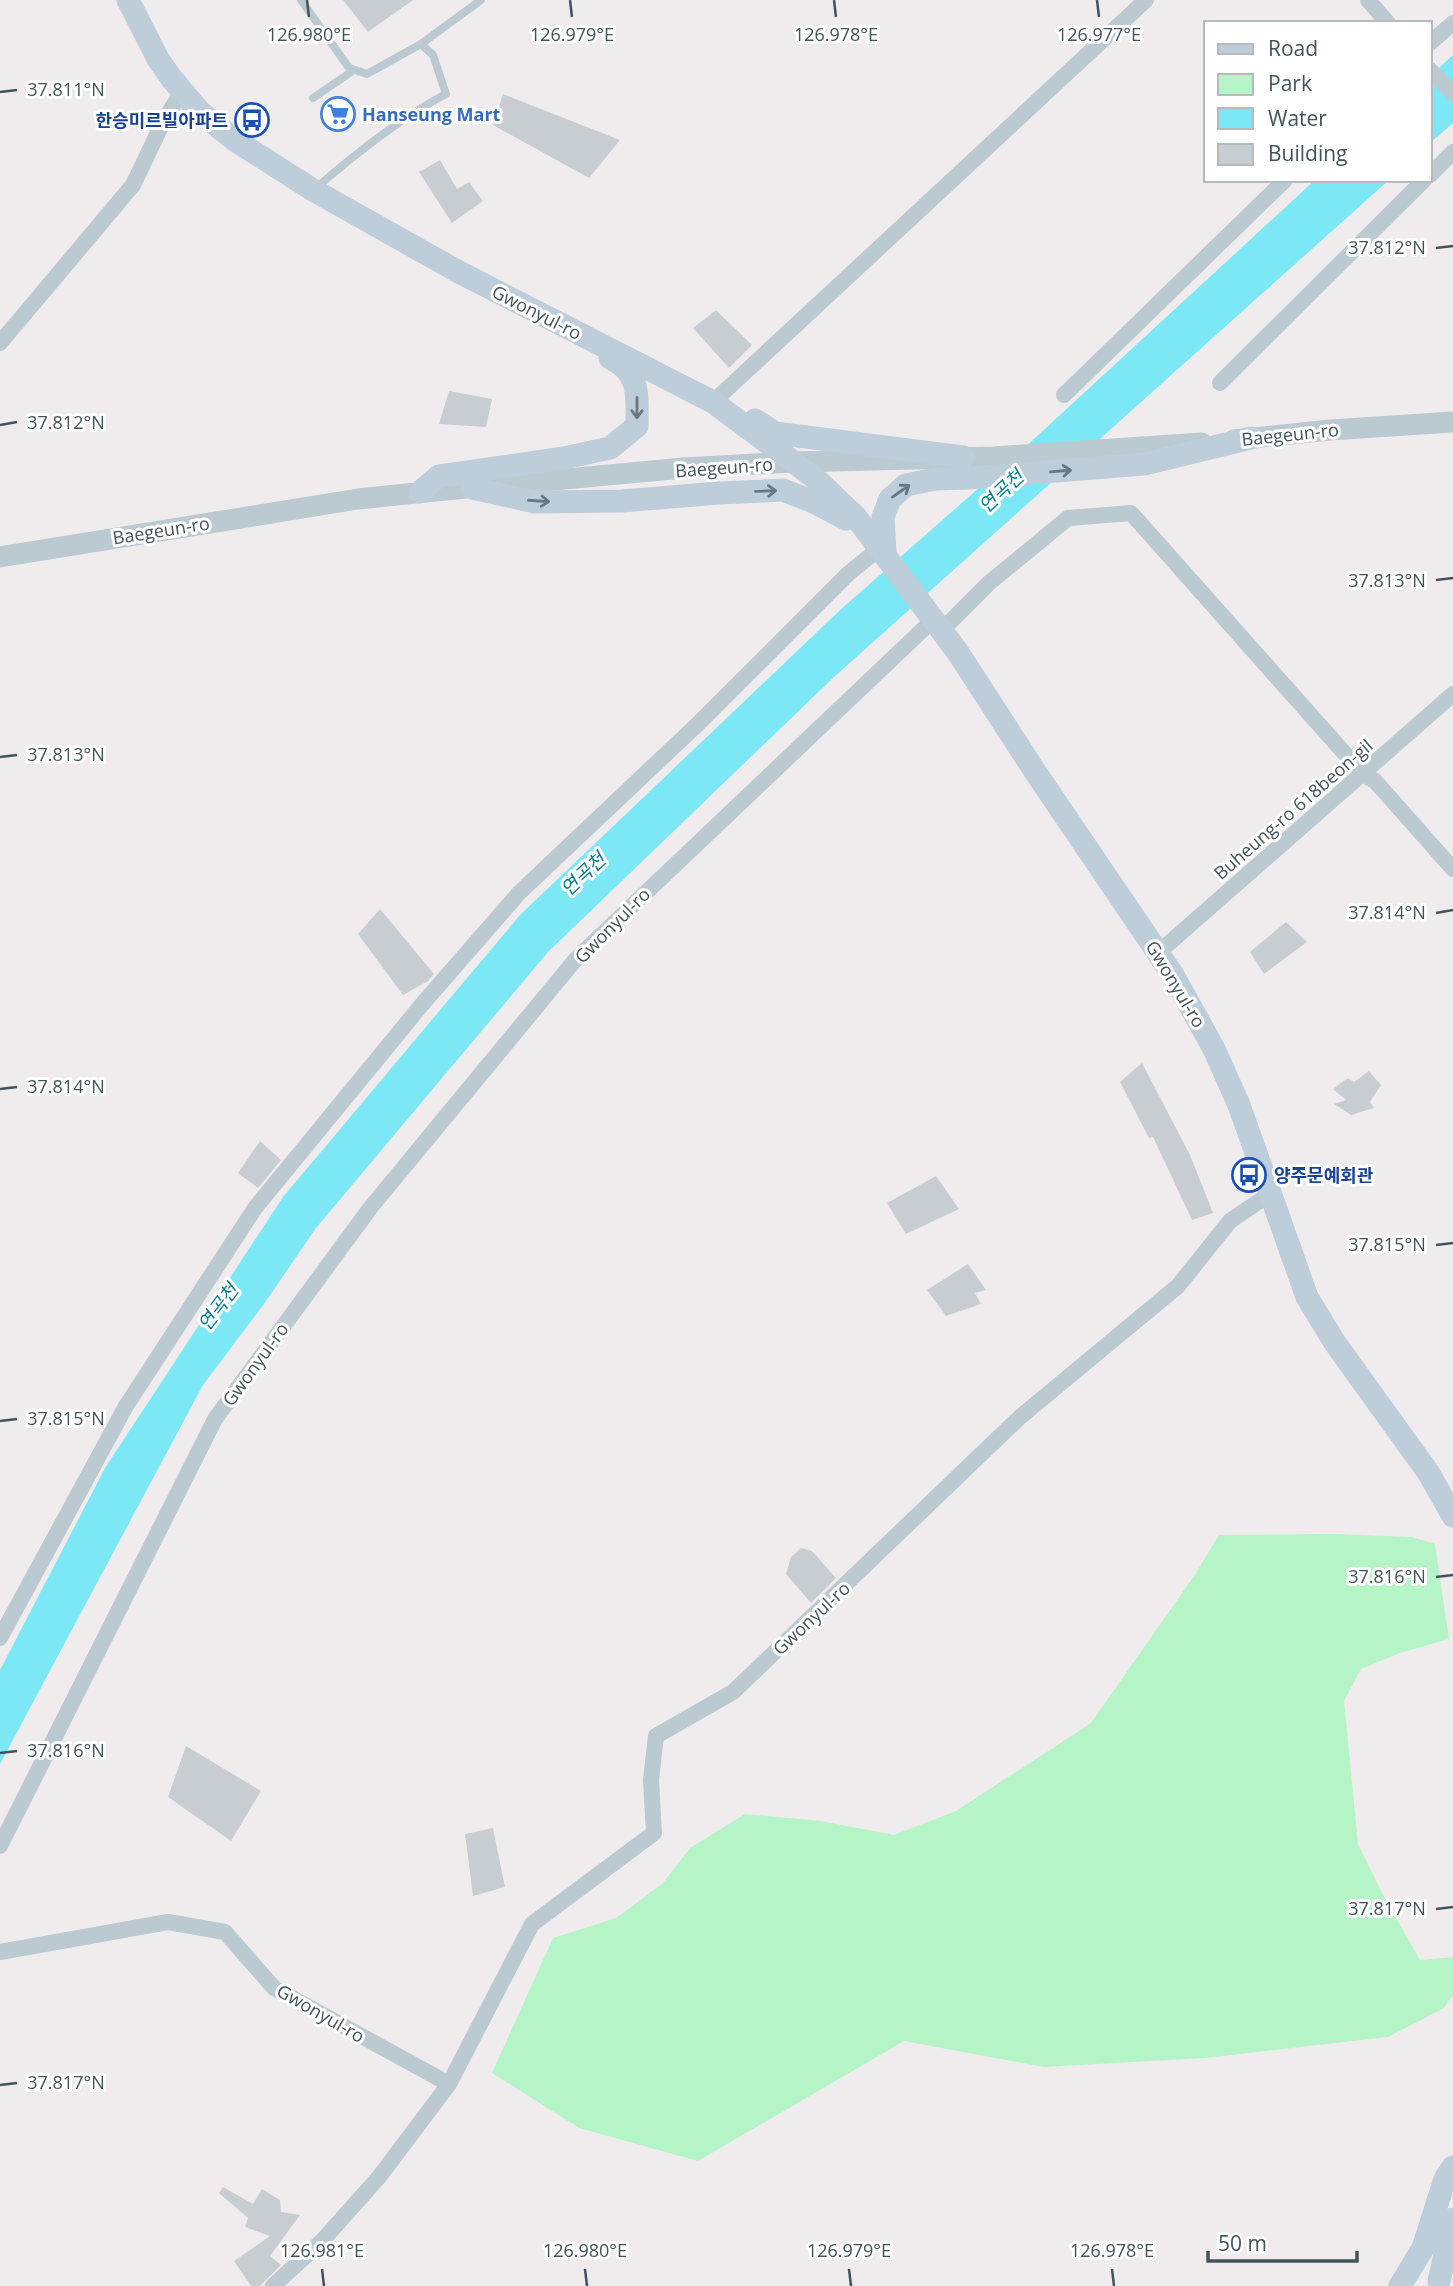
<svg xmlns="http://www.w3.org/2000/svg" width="1453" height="2286" viewBox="0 0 1453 2286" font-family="'Open Sans','Noto Sans KR',sans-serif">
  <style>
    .green { fill: #b5f4c7 }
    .water { fill: #7ce8f6 }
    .building { fill: #c8cdd2 }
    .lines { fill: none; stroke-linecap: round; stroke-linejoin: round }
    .service { stroke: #bbc9d1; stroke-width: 8 }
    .minor { stroke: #bbc9d1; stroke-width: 16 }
    .tertiary { stroke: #bbc9d1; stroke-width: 21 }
    .secondary { stroke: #bdcdd9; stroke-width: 23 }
    .oneway { stroke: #687882 }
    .ticks { fill: none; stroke: #43535c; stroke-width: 2.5 }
    .labels { text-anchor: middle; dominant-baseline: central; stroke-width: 6; stroke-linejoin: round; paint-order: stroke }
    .shop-label { font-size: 18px; font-weight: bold; fill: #366cbe; stroke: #fff; text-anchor: start }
    .transit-label { font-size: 18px; font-weight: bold; fill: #164399; stroke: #fff; text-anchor: end }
    .street-label { font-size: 18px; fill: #43535c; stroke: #fff }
    .water-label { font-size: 19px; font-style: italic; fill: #038192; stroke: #fff }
    .ticks-label { font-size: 18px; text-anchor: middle; fill: #43535c; stroke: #fff; stroke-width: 6; stroke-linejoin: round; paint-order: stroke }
  </style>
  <rect width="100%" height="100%" fill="#f0eced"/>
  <path class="green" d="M1334,1534L1412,1537L1435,1544L1449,1639L1400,1653L1361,1669L1344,1701L1358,1844L1384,1897L1420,1960L1453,1957V1995L1444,2008L1388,2037L1205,2058L1044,2067L904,2041L698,2161L579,2128L492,2073L553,1938L616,1918L662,1884L690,1848L745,1814L821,1821L894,1835L956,1811L1091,1723L1194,1576L1219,1535Z"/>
  <path class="water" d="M1453,55V123L1430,143V76Z
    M1315,180H1389L833,678L548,952L316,1228L264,1304L203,1385L0,1764V1670L105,1468L283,1197L520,915L839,611L1022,450Z"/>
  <path class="building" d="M343,0H413L368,32Z
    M503,94L620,140L589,178L493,125Z
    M440,160L457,189L469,182L483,201L452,223L419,172Z
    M716,310L752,345L729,368L693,328Z
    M449,391L492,399L486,427L439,424Z
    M380,909L434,974L428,981L403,995L358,934Z
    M1286,922L1307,942L1264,974L1250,952Z
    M1142,1063L1190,1155L1213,1213L1192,1220L1153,1137L1149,1138L1120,1082Z
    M1369,1071L1381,1085L1370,1102L1374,1108L1351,1115L1334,1104L1346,1100L1333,1089L1348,1078L1354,1082Z
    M260,1141L281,1160L258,1188L238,1173Z
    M936,1176L959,1209L906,1234L887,1203Z
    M968,1264L986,1290L975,1293L981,1304L946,1316L927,1290Z
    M801,1548L812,1551L836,1578L811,1603L786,1574L791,1557Z
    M186,1746L261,1791L231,1841L168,1797Z
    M493,1828L505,1887L473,1896L465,1834Z
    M223,2187L253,2204L262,2189L280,2200L281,2212L300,2215L270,2256L281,2265L260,2286H251L234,2261L270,2236L245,2227L248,2218L219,2193Z"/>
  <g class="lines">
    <path class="service" d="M301,0L349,68L367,74L421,44L481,0
      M313,98L354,70
      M316,188C354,155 402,117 446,94L433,55L421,44"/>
    <path class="minor" d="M1368,0L1388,23
      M1430,43L1453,23
      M1430,70L1453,93
      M1430,175L1453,152
      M0,343L133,185L164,120L182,92
      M1220,383L1424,180
      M1064,395L1285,180
      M713,402L1146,0
      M942,630L989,583L1068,518L1131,513L1363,774L1375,781L1453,869
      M1159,952L1453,694
      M0,1638L126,1406L255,1208L424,1002L519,893L701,721L849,573L881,547
      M0,1846L215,1419L371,1207L576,959L934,619
      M0,1952L168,1922L225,1932L274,1988L449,2084
      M273,2286L322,2241L379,2177L449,2084L532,1924L654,1833L651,1780L656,1736L733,1692L1020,1417L1178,1286L1230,1221L1270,1194"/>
    <path class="tertiary" d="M1234,440L1330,430L1453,422
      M0,557L358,499L435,491L684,468L794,462L994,457L1202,443"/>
    <path class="secondary" d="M128,0L158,59L172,79L200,112L236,141L313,190L457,271L713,402L815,478L855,516L957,651L1034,770L1173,975L1214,1049L1239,1105L1307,1297L1335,1343L1428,1472L1453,1516
      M755,420L775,433L963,457
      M472,488L535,502L622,501L719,493L783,490L816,503L846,519
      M420,492L439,476L564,458L610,448L637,426C637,397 641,372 610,358
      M885,552L883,517L890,499L906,485L935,479L969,478L1144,464L1251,438
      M1439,2281L1453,2219
      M1400,2286L1423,2248L1445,2179L1453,2167"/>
  </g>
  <defs><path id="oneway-shaft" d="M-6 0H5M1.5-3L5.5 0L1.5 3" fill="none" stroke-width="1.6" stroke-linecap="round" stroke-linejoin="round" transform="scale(1.75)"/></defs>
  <g class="oneway">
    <use href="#oneway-shaft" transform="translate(637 408) rotate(90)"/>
    <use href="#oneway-shaft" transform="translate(1061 471) rotate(-5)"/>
    <use href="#oneway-shaft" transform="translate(766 491) rotate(-2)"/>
    <use href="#oneway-shaft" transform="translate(901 491) rotate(-35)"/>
    <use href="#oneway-shaft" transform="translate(539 501) rotate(4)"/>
  </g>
  <path class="ticks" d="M307,0L309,17M570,0L572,17M834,0L836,17M1097,0L1099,17M0,92L17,90M1436,248L1453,246M0,425L17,422M1436,580L1453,578M0,757L17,755M1436,913L1453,910M0,1089L17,1087M1436,1245L1453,1243M0,1421L17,1419M1436,1577L1453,1575M0,1753L17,1751M1436,1909L1453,1907M0,2085L17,2083M322,2269L324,2286M585,2269L587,2286M849,2269L851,2286M1112,2269L1114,2286"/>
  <defs>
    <g id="supermarket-ring" transform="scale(1.75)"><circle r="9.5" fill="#fff" stroke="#3f7fe0" stroke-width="1.5"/><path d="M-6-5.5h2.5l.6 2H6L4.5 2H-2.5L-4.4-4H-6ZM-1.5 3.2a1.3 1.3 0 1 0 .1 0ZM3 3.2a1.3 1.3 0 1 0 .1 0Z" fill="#3f7fe0"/></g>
    <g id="bus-ring" transform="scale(1.75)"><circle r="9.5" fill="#fff" stroke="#1a4fb4" stroke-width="1.5"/><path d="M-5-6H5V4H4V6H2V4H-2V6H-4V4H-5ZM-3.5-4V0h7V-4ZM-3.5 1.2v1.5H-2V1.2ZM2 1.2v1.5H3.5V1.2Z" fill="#1a4fb4"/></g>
  </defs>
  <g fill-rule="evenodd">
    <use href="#supermarket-ring" x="338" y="114"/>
    <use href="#bus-ring" x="252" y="120"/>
    <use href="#bus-ring" x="1249" y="1175"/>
  </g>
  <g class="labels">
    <g class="shop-label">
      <text x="362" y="114">Hanseung Mart</text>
    </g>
    <g class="transit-label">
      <text x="228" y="120">한승미르빌아파트</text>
      <text x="1274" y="1175" text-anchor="start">양주문예회관</text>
    </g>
    <g class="street-label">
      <text transform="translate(537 312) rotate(27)">Gwonyul-ro</text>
      <text transform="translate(1290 434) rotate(-6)">Baegeun-ro</text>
      <text transform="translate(724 467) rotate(-4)">Baegeun-ro</text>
      <text transform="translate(161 530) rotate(-9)">Baegeun-ro</text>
      <text transform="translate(1293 809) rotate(-41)">Buheung-ro 618beon-gil</text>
      <text transform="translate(612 925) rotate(-45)">Gwonyul-ro</text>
      <text transform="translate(1176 984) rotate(59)">Gwonyul-ro</text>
      <text transform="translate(255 1364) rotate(-54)">Gwonyul-ro</text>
      <text transform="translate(811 1618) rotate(-43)">Gwonyul-ro</text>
      <text transform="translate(321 2013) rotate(30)">Gwonyul-ro</text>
    </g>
    <g class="water-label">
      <text transform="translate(1001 491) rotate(-43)">연곡천</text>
      <text transform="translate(583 874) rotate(-43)">연곡천</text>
      <text transform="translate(218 1307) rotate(-53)">연곡천</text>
    </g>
  </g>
  <g class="ticks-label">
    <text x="309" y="41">126.980°E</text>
    <text x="572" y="41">126.979°E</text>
    <text x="836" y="41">126.978°E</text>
    <text x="1099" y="41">126.977°E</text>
    <text x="66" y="96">37.811°N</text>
    <text x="1387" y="254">37.812°N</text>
    <text x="66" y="429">37.812°N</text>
    <text x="1387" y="587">37.813°N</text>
    <text x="66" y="761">37.813°N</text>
    <text x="1387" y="919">37.814°N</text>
    <text x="66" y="1093">37.814°N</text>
    <text x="1387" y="1251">37.815°N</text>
    <text x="66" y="1425">37.815°N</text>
    <text x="1387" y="1583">37.816°N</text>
    <text x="66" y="1757">37.816°N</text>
    <text x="1387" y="1915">37.817°N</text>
    <text x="66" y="2089">37.817°N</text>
    <text x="322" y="2257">126.981°E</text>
    <text x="585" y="2257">126.980°E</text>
    <text x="849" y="2257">126.979°E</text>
    <text x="1112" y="2257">126.978°E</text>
  </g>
  <rect x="1204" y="21" width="228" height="161" fill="#ffffff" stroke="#b4babe" stroke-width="2"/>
  <rect x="1218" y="44" width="35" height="10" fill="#bdcdd9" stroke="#b4babe" stroke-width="2"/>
  <text x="1268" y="56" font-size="21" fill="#43535c">Road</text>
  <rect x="1218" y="74" width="35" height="21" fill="#b5f4c7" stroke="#b4babe" stroke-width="2"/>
  <text x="1268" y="91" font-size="21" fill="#43535c">Park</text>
  <rect x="1218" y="108" width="35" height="21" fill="#7ce8f6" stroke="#b4babe" stroke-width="2"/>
  <text x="1268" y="126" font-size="21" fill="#43535c">Water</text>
  <rect x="1218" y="144" width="35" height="21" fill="#c8cdd2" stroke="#b4babe" stroke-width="2"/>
  <text x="1268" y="161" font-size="21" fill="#43535c">Building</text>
  <path d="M1208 2251v10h149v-10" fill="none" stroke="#43535c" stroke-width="3.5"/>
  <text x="1218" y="2251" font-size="21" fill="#43535c" stroke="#ffffff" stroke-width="5" paint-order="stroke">50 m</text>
</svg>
